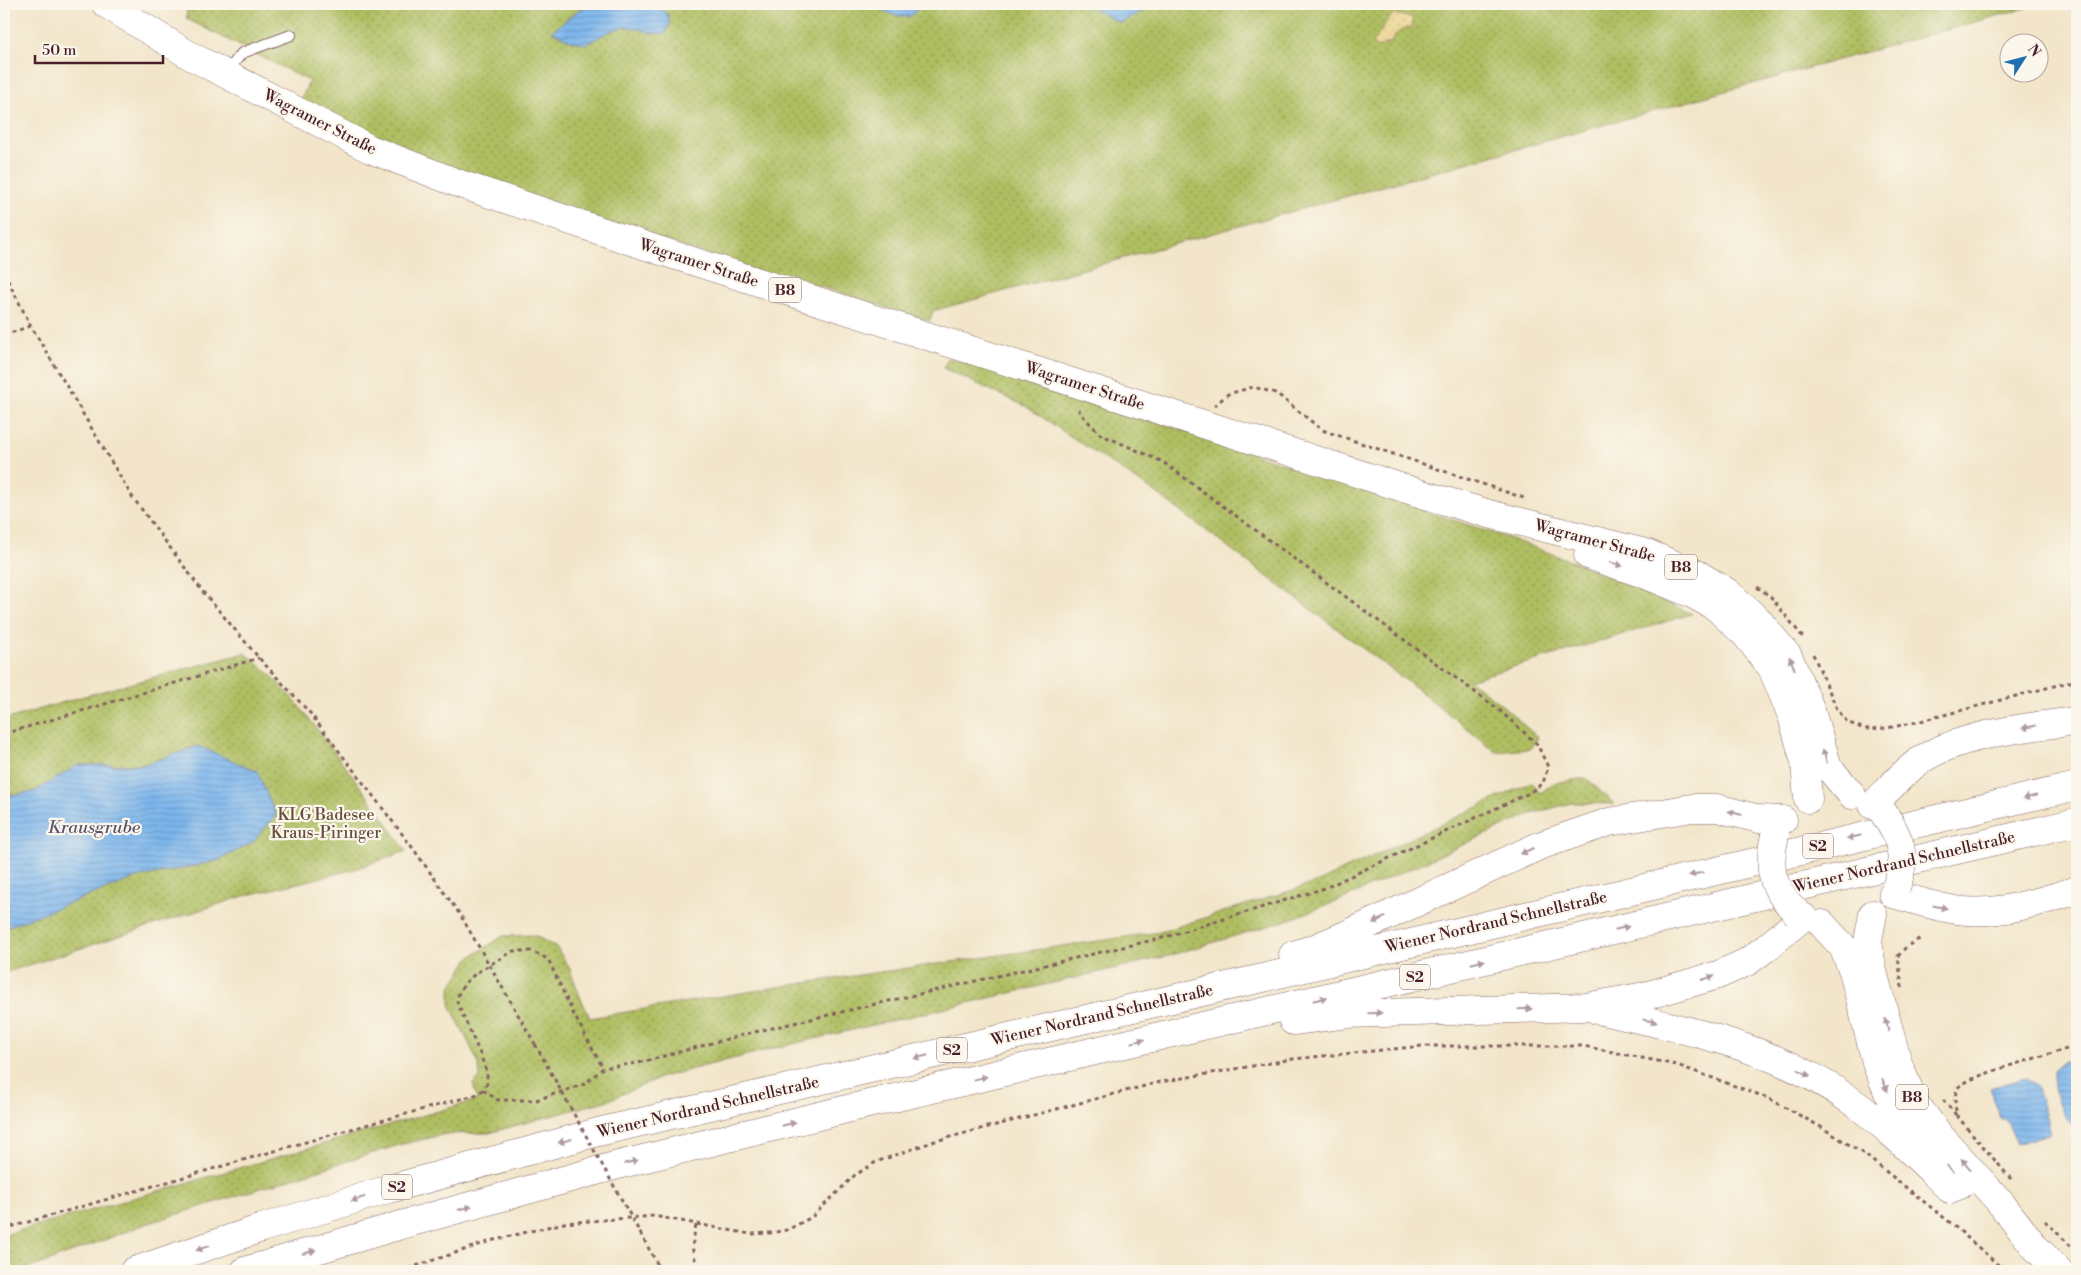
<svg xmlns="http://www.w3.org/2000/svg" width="2081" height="1275" viewBox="0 0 2081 1275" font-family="'Libre Bodoni',serif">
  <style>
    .grass { fill: url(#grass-dots); stroke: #7c6e46 }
    .sand { fill: url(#sand-dots); stroke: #9c7c64 }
    .water { fill: url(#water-rules); stroke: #636a8c }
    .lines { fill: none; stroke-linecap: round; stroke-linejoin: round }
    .service-casing { stroke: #856462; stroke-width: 12 }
    .primary-casing { stroke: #856462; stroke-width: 29 }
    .motorway-casing { stroke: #856462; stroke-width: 29 }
    .path { stroke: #856462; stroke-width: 3; stroke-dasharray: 4 4; stroke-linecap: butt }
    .service { stroke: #fff; stroke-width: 10 }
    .primary { stroke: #fff; stroke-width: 28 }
    .motorway { stroke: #fff; stroke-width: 28 }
    .primary-bridge-casing { stroke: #856462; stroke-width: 29; stroke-linecap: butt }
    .path-bridge { stroke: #856462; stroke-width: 3; stroke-dasharray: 4 4; stroke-linecap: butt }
    .primary-bridge { stroke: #fff; stroke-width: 28 }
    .oneway { fill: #ae9aa0 }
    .labels { text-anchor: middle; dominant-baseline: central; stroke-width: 4.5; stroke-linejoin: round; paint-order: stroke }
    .shield { fill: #fbf7ec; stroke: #7f6065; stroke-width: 1 }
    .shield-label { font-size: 15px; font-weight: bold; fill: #4a1f2b }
    .street-label { font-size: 16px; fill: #4a1f2b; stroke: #fbf7ec }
    .park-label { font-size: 16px; fill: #684f3b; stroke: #fbf7ec }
    .water-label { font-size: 18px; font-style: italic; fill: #5c546f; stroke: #fbf7ec }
  </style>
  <defs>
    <pattern id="grass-dots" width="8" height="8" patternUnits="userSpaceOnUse" patternTransform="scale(1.25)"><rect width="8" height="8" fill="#aebe60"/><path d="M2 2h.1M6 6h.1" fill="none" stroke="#909a4f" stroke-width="1.8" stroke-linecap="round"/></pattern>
    <pattern id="sand-dots" width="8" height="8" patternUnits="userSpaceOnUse" patternTransform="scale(1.25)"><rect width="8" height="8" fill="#eeda9e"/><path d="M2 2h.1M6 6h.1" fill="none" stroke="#cebb88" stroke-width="1.8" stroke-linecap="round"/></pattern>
    <pattern id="water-rules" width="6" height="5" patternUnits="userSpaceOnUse" patternTransform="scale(1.25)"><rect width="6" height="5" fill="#7cb6ed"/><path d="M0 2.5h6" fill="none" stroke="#6893c0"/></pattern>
  </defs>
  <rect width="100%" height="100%" fill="#fbf7ec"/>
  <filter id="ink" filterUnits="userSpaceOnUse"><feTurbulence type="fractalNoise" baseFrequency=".02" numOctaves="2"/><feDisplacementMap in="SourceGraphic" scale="10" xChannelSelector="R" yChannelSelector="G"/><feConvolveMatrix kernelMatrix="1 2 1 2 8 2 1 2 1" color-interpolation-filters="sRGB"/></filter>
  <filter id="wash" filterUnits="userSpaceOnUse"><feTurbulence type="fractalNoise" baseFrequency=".0096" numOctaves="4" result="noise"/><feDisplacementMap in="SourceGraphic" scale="20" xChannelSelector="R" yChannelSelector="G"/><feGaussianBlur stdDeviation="1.12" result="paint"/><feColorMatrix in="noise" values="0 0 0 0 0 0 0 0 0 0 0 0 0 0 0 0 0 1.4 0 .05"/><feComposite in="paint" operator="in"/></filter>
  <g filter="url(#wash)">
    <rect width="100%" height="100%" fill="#f2e5c9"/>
    <path class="grass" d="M186,4H2040L933,311L930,321L818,286L816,290L464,175L298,106L309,81L187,19Z
      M948,358L1012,374L1511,539L1577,563L1692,614L1469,680L1502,705L1538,738L1530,749L1496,752L1425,695L1156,493L1025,406L943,368Z
      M245,653C279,678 305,713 330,746C356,780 382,815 406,851L352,870L244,896L4,973V928L135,878L217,861L198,746L143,765H79L34,792L4,796V720L84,696Z
      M1586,778L1614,804L1571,803L1531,814L1345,898L1288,920L1168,956L767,1050L662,1077L609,1100L489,1133L446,1134L399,1145L146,1224L23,1271H4V1235L477,1100L473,1084L480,1077L478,1062L450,1005V988L469,958L503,936L534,935L557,948L570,969L579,994L590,1018L790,985L1160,932L1318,882L1531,782L1540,793L1554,783Z"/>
    <path class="sand" d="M1394,14L1413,18L1412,27C1401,29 1396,32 1391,42L1376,48L1372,42C1382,33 1384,22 1394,14Z"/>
    <path class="water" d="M596,4H652L668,14L670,24L666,33C647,36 640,26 626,27C612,28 598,38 586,44L571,41L552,31L580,9Z
      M878,4H923L910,17C898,16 884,15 878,4Z
      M1085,4H1156L1120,23Z
      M198,746L257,771L276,815L253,842L217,861L135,878L4,928V796L34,792L78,765H143Z
      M2077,1059V1123L2073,1125C2057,1110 2053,1092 2053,1071L2062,1063Z
      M2025,1078L2036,1085L2051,1133L2017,1144L2006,1119H2001L1990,1088Z"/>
  </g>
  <g filter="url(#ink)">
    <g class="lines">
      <g class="service-casing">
        <path id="service" d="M226,73L242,53L291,35"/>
      </g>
      <g class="primary-casing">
        <path id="primary" d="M106,4L189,55L370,149L460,184L658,250L1422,494L1489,514L1646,553L1697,574L1727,592L1758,620L1788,656L1810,708L1828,767L1852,795
          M1588,555L1644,574L1690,593L1716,607L1746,635L1772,668L1792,716L1805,762L1808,799
          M1873,914L1868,941L1872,968L1898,1063L1914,1102L1940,1136L1999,1201L2035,1247L2059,1271
          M1822,924L1843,947L1853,971L1877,1066L1896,1111L1915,1139L1934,1159"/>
      </g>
      <g class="motorway-casing">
        <path id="motorway" d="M1873,805C1889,789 1905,770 1924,758C1963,734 2032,726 2077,721
          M1893,894C1914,900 1935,907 1956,910C1997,916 2039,902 2077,890
          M1293,955L1315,948L1350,933L1539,846L1609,822L1692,808H1717L1759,819L1783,820
          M1597,1010C1685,1029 1775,1047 1850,1100C1887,1126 1918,1158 1950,1189L1960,1185
          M1293,1021L1348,1014L1586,1007L1645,996L1718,975L1747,962L1766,948L1803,917
          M134,1271L262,1228L389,1189L598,1132L1241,983L2077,786
          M245,1271L401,1225L618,1165L847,1109L2077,822"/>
      </g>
      <path class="path" d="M4,273L31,326L131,495L203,592L259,658L310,713L412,847L461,916L535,1044
        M4,335L31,326
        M1214,406L1228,394L1253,387L1276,393L1322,430L1524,498
        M1757,587L1771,597L1805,640
        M1813,654L1837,709L1847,722L1864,729L1887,728L1917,722L2077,680
        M4,734L259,658
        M1902,988L1898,956L1907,946L1921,938
        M483,1090L498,1100H536L585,1084L603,1068L638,1063L746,1034L1162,938L1325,888L1529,793L1543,783L1548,767L1537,744L1498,709L1163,462L1100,434L1079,412L1080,406
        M1943,1100L1957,1116
        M2011,1179L1957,1116C1955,1107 1954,1097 1957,1089C1963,1076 2059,1052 2077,1046
        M2045,1221L2077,1252
        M696,1225L692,1247L698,1271
        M4,1229L344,1131L475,1095L483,1090L487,1083V1074L481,1056L457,1002L459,992L466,982L476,973L513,951H531L548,959L573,1013L603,1068
        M659,1267L662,1271
        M401,1271L494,1240L564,1223L654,1216L750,1234L770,1233L787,1230L812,1217L855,1175L876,1162L935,1141L1160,1082L1293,1059L1423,1046H1583L1677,1065L1768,1098L1821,1127L1864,1154L1952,1224L2005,1271"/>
      <use href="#service" class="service"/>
      <use href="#primary" class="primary"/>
      <use href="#motorway" class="motorway"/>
      <g class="primary-bridge-casing">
        <path id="primary-bridge" d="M1883,812C1900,837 1908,857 1896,887
          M1775,835C1767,870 1771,887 1797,913"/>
      </g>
      <path class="path-bridge" d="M535,1044L659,1267"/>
      <use href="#primary-bridge" class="primary-bridge"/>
    </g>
    <defs><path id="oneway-solid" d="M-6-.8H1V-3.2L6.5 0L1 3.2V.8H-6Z" transform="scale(1.25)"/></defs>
    <g class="oneway">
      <use href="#oneway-solid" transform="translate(1616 564) rotate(18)"/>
      <use href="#oneway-solid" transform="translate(1792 663) rotate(-113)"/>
      <use href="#oneway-solid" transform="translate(2029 727) rotate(169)"/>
      <use href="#oneway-solid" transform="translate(1825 756) rotate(-107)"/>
      <use href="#oneway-solid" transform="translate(2030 797) rotate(167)"/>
      <use href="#oneway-solid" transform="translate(1735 813) rotate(-165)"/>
      <use href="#oneway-solid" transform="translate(1854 837) rotate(167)"/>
      <use href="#oneway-solid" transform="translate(1527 851) rotate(155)"/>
      <use href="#oneway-solid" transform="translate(1696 874) rotate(167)"/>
      <use href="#oneway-solid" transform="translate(1940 907) rotate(11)"/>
      <use href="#oneway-solid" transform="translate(1379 920) rotate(156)"/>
      <use href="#oneway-solid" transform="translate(1622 928) rotate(-13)"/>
      <use href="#oneway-solid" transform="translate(1478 962) rotate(-13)"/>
      <use href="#oneway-solid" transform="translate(1708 978) rotate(-18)"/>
      <use href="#oneway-solid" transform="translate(1320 999) rotate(-13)"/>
      <use href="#oneway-solid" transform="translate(1525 1009) rotate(-2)"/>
      <use href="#oneway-solid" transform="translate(1375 1013) rotate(-1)"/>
      <use href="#oneway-solid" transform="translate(1650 1021) rotate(12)"/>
      <use href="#oneway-solid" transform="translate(1887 1025) rotate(-105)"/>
      <use href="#oneway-solid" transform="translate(1138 1041) rotate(-13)"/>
      <use href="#oneway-solid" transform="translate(921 1057) rotate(167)"/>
      <use href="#oneway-solid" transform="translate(1804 1073) rotate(27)"/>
      <use href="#oneway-solid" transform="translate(980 1078) rotate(-13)"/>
      <use href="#oneway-solid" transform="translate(1885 1085) rotate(67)"/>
      <use href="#oneway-solid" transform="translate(789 1124) rotate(-14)"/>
      <use href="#oneway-solid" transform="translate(565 1141) rotate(165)"/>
      <use href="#oneway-solid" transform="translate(631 1162) rotate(-14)"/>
      <use href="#oneway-solid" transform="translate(1966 1164) rotate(-132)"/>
      <use href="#oneway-solid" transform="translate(358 1199) rotate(163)"/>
      <use href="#oneway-solid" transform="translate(465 1208) rotate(-15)"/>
      <use href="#oneway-solid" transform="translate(203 1248) rotate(161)"/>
      <use href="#oneway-solid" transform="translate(309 1252) rotate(-16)"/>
    </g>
  </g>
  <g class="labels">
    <g class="shield">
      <rect x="769" y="277.5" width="32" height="25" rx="4"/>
      <rect x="1665" y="554.5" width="32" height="25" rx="4"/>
      <rect x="1803" y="833.5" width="30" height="25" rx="4"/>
      <rect x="1400" y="964.5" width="30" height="25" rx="4"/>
      <rect x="937" y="1037.5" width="30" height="25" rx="4"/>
      <rect x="1896" y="1084.5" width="32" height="25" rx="4"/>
      <rect x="382" y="1174.5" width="30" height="25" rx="4"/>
    </g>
    <g class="shield-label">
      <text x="785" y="290">B8</text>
      <text x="1681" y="567">B8</text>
      <text x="1818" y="846">S2</text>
      <text x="1415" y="977">S2</text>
      <text x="952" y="1050">S2</text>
      <text x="1912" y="1097">B8</text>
      <text x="397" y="1187">S2</text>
    </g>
    <g class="street-label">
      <text transform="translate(320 122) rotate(27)">Wagramer Straße</text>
      <text transform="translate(699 263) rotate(18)">Wagramer Straße</text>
      <text transform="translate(1085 386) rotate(18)">Wagramer Straße</text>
      <text transform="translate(1595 541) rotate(15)">Wagramer Straße</text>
      <text transform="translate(1904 862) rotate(-13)">Wiener Nordrand Schnellstraße</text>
      <text transform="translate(1496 922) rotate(-13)">Wiener Nordrand Schnellstraße</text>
      <text transform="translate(1102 1015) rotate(-13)">Wiener Nordrand Schnellstraße</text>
      <text transform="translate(708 1107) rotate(-13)">Wiener Nordrand Schnellstraße</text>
    </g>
    <g class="park-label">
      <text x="326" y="815">KLG Badesee<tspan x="326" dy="18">Kraus-Piringer</tspan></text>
    </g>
    <g class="water-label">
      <text x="94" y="827">Krausgrube</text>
    </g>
  </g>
  <rect width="2081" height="1275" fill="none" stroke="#fbf7ec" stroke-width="20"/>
  <g transform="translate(2024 58) rotate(54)"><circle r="24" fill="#fbf7ec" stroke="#b4a19f"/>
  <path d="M0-4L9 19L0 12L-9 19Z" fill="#1f6fb2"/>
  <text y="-8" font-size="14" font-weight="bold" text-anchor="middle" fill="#4a1f2b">N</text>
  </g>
  <path d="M35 55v8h128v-8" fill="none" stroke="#4a1f2b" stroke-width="2.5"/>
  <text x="42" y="55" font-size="15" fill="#4a1f2b" stroke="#fbf7ec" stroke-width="4" paint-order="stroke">50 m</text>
</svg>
